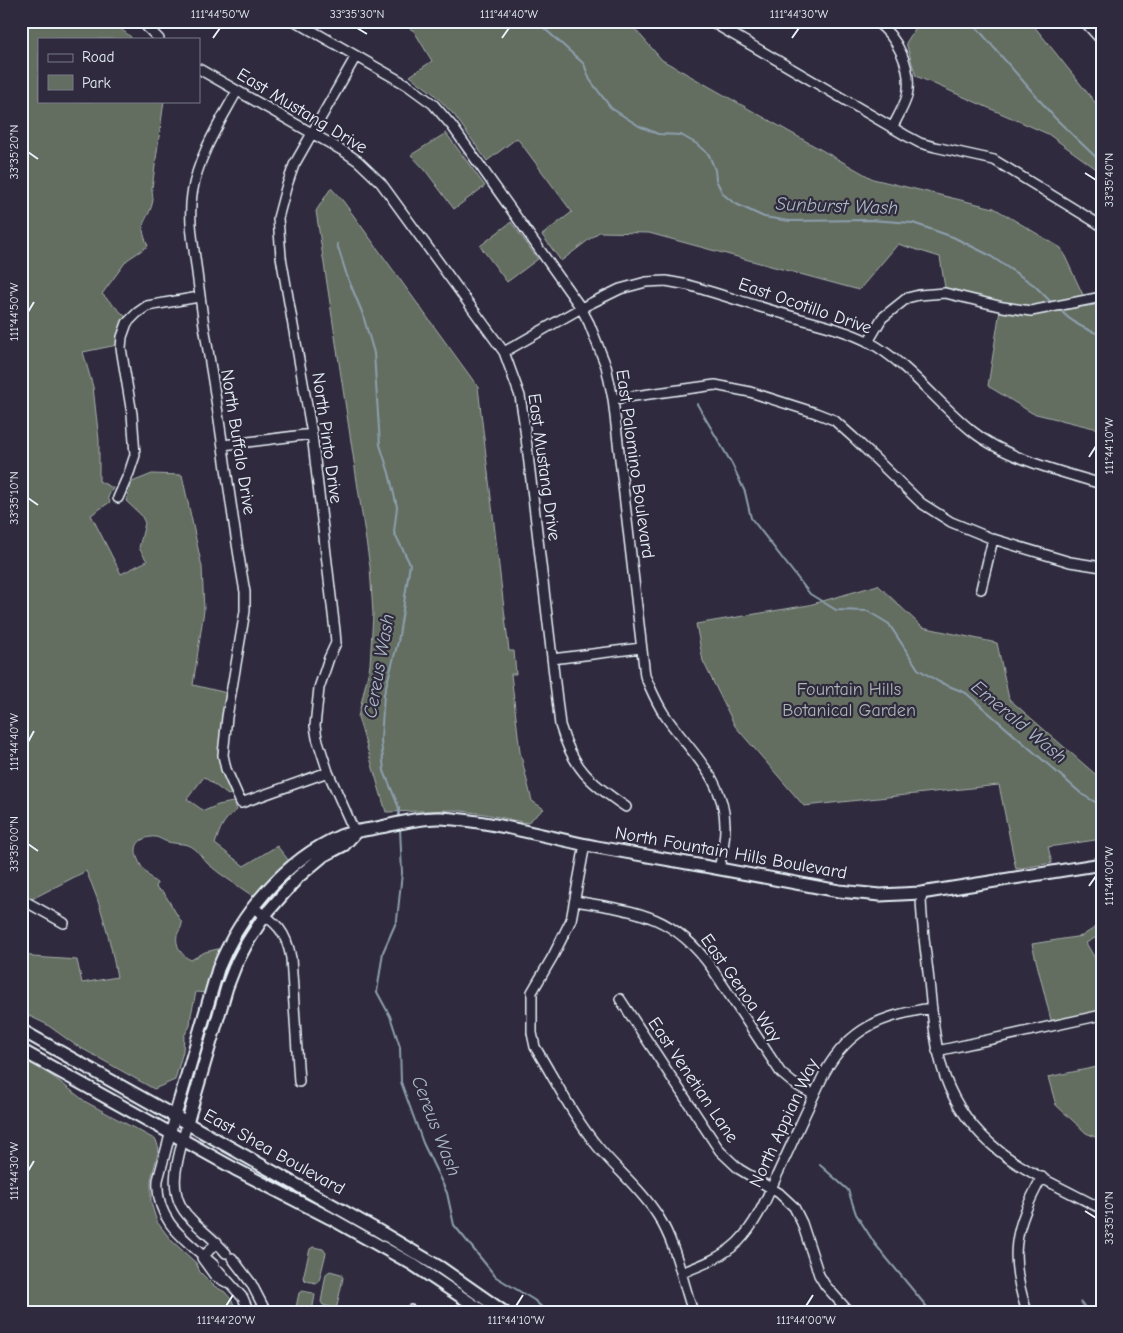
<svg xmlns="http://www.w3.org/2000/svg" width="1123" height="1333" viewBox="0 0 1123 1333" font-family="'Comic Neue',sans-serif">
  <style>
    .green { fill: #636d61; stroke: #a6afac }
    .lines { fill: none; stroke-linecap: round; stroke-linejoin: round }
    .stream { stroke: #8d9fae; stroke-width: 2 }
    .minor-casing { stroke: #e8f1f8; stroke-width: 12 }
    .major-casing { stroke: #e8f1f8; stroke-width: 15 }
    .minor { stroke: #2f2a3d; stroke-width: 9 }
    .major { stroke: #2f2a3d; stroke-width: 11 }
    .ticks { fill: none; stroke: #e8f1f8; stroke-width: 2 }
    .labels { text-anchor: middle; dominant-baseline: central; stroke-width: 4.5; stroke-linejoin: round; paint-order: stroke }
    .street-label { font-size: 18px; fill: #e8f1f8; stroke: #2f2a3d }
    .park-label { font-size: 18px; fill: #acb6b4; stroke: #2f2a3d }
    .water-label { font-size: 19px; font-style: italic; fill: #acbbc6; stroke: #2f2a3d }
    .neatline { fill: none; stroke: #e8f1f8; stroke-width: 2 }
    .ticks-label { font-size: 12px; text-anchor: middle; fill: #e8f1f8 }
  </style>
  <rect width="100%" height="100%" fill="#2f2a3d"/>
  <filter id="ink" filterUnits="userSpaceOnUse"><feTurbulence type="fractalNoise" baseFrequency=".02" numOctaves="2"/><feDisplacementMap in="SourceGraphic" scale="10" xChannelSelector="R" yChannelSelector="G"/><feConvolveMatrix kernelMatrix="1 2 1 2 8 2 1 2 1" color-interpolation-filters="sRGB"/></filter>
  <g filter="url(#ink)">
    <path class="green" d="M21,21H111L131,37V39H39V101H164L152,188C152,192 153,197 153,200C149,223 136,219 148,246L127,260L102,294L127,318L117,345L83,352L93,387L99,440V481L113,488L108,497L110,502L91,515L121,574L147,561L139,548L145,523L141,515L126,501L132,482L152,474L182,475L202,567L204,610L193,685L227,693C221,730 214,757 233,793L228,795L204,777L187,799L204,811L218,805L233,802L237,810C222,821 221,827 215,844L244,866L277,846L290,862L267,883L254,897C239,886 221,876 207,863C201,857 197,848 188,845C181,843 172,844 165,841C160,839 157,836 151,837C121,841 143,874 157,883L156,888L164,893L182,923C182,928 179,930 177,935C175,945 181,956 191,960L205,952L222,948L207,993L196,992L191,1015L190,1026L184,1036L183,1051L175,1080L154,1089L74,1044L46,1024L21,1012V950L33,957L77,960L82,983L117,977C110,940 102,906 86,871L32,899L21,893Z
      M397,21H628L662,60L873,179L994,208L1061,248L1084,297L1029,306L1002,302L945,288L940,257L898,244L859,290L649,233L599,232L561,261L542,235L572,212L517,138L487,161L455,116L434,94L410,76L432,61L414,31Z
      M920,21H1030L1102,111V175L1095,168L1048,134L916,76L906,43Z
      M446,133L485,186L454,209L425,170L411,155Z
      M331,188L343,201L478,387L509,651H514L516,674H511L520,752L532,801L544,809L527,823L485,814L454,810L386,812L358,717L370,665L373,614L370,567L316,211Z
      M511,222L538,259L507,282L480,246Z
      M1102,304V430L1032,413L988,386L1000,310L1052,311Z
      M878,585L922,627L997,643L1009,699L1102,780V839L1048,847L1052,863L1016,869L999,785L804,806L735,726L703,661L696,624L809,605Z
      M1102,923V934L1086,943L1102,970V1009L1090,1015L1052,1024L1032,944L1082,936Z
      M21,1056L55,1078L86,1102L156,1140L159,1149L151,1180V1203L157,1222L171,1240L196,1263L200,1272L214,1286L225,1292L231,1299L238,1312H21Z
      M1102,1066V1140L1086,1133L1056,1105L1048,1077Z
      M313,1247L323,1249L326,1253L319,1281L316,1283L306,1281L303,1278L310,1249Z
      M330,1271L341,1274L343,1278L337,1306L334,1308L323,1305L321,1302L326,1274Z
      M302,1291L313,1293L315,1295L312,1312H295L299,1293Z"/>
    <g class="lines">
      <path class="stream" d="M536,21L584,64L590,80L611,108L639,126L658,134L681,135L697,144L709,155L715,170L716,180L723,194L734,203L764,217L790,221L870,220L913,223L953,237L989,255L1034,285L1052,303
        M971,21L1055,118L1102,163
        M337,244L347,276L362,312L374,353L380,445L389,473L397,507L394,532L410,564L398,642L384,694L381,740L384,771L399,808V818
        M1059,309C1071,322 1085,330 1102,335
        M697,404L732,464L745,492L751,518L810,594L836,610L868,611L889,624L918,669L939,682L966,693L1083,795L1102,806
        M400,828L402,873L397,920L383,952L377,992L390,1016L400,1047L401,1082L423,1143L447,1193L454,1225L496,1277L534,1300L547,1312
        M820,1165L848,1190L856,1214L875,1244L931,1312
        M1081,1302L1088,1312"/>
      <g class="minor-casing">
        <path id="minor" d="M141,21L159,39
          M295,21L407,85L433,104L452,126L581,308L589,323L606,366L613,399L645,676C651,689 656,702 664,714C688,750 726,779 725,827C725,841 722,855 719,869
          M710,21L905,135L920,143L935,147L994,160L1102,226
          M875,21C897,36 913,68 907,96C904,107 897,118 892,128
          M1084,21L1102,41
          M199,69L345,152L358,161L381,183L504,352L520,396L524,421L560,725C573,768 589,782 626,807
          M237,91C219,124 198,156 192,194C188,221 194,247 197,273C201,307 206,341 212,375C224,447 232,520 245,592V611L227,717L223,755L226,769L241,803L328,772
          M868,342L882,318L907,298L919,295L945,293L1003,307L1031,311L1102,297
          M504,352L581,308L620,289L646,282L666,281L688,285C725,296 763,308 801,319C823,325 848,331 869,342C909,364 937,403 972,431C1005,458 1061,472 1102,484
          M613,399L715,385L750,392L816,413L834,420L854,438L921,503L951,522L993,539L1070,562L1102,567
          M223,445L312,434
          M118,498L129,473L135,455L132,414L121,348L122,337L127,323L137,313L147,306L199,297
          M981,589L993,539
          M552,659L641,648
          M355,833L328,772L317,738L315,726L319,688L329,658L336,643L335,631L312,434L281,257L278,218L286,188L294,165L356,56
          M585,844L571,920L553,956L532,992V1033L535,1047C556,1081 573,1117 598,1147C617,1170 642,1190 658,1216C676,1244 682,1280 693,1312
          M921,893C921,922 926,952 929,981C936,1052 939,1102 999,1151C1027,1173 1070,1192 1102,1209
          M21,899L64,923
          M575,901C635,911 673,914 711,967L781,1073L793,1083L814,1095
          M254,908C277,923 286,931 291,958L299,1082
          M620,999L720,1151L739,1169L779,1193L794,1207L802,1223L819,1275L825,1285L849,1312
          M937,1051L1102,1015
          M175,1116L158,1180C155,1222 186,1240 214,1265
          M187,1123C180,1155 163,1191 190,1218C201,1230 215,1240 226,1253
          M204,1256L217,1242
          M202,1258L215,1276L226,1282
          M232,1258L251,1283L266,1312
          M219,1271L243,1298L249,1312
          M681,1273C702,1265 721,1258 738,1242C757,1223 767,1197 778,1173C794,1139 809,1105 825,1072C850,1027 884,1015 932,1008
          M410,1312L411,1310
          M1027,1312C1008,1255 1014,1229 1042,1177"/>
      </g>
      <g class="major-casing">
        <path id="major" d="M21,1030L377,1230L441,1268L504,1312
          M21,1050L235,1169L330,1218L412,1264L484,1312
          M175,1116L218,969C240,914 285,860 340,836C353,831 368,830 381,827C400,823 421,817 441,818C494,821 545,837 597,847C678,861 758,876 839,891L880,895L921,893L1102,864
          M187,1123L227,987L236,964L247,943L265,915L298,877L323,856L344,845L355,833"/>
      </g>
      <use href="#minor" class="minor"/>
      <use href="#major" class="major"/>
    </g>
  </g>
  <path class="ticks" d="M357,28L367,34M213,38L220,28M502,38L509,28M792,38L799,28M28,152L38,159M1085,173L1096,180M28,312L34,302M1089,457L1096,446M28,498L38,505M28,742L34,731M28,844L38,851M1089,886L1096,876M28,1171L34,1161M1085,1211L1096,1218M226,1306L233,1295M516,1306L523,1295M806,1306L813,1295"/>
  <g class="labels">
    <g class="street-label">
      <text transform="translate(302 111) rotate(31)">East Mustang Drive</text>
      <text transform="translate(805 306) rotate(19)">East Ocotillo Drive</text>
      <text transform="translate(327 438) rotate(82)">North Pinto Drive</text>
      <text transform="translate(238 442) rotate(81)">North Buffalo Drive</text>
      <text transform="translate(635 464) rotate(82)">East Palomino Boulevard</text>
      <text transform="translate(544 467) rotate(82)">East Mustang Drive</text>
      <text transform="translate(731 853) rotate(10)">North Fountain Hills Boulevard</text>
      <text transform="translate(741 988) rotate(55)">East Genoa Way</text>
      <text transform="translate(693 1080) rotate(56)">East Venetian Lane</text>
      <text transform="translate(784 1123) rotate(-65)">North Appian Way</text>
      <text transform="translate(274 1152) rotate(29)">East Shea Boulevard</text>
    </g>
    <g class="park-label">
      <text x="849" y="689">Fountain Hills<tspan x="849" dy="21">Botanical Garden</tspan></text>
    </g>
    <g class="water-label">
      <text transform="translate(837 206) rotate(2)">Sunburst Wash</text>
      <text transform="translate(379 666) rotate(-80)">Cereus Wash</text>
      <text transform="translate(1019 722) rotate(40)">Emerald Wash</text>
      <text transform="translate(436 1126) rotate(69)">Cereus Wash</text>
    </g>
  </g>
  <rect width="1123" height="1333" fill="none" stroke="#2f2a3d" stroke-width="55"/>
  <rect x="38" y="38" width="162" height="65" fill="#2f2a3d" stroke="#797a88"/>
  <rect x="48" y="54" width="25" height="8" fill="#2f2a3d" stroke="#797a88"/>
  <text x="82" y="62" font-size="15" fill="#e8f1f8">Road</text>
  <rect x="48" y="75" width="25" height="15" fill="#636d61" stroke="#797a88"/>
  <text x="82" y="88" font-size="15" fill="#e8f1f8">Park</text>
  <rect x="28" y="28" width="1068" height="1278" class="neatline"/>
  <g class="ticks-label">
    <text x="220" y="18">111°44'50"W</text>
    <text x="357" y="18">33°35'30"N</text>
    <text x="509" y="18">111°44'40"W</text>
    <text x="799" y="18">111°44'30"W</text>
    <text transform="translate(14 152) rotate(-90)" y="4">33°35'20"N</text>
    <text transform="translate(1109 180) rotate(-90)" y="4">33°35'40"N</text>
    <text transform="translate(14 312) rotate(-90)" y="4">111°44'50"W</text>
    <text transform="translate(1109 446) rotate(-90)" y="4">111°44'10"W</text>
    <text transform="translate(14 498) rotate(-90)" y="4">33°35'10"N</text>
    <text transform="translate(14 742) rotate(-90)" y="4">111°44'40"W</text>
    <text transform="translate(14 844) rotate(-90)" y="4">33°35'00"N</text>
    <text transform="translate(1109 876) rotate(-90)" y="4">111°44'00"W</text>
    <text transform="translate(14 1171) rotate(-90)" y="4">111°44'30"W</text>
    <text transform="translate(1109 1218) rotate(-90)" y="4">33°35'10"N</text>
    <text x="226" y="1324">111°44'20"W</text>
    <text x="516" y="1324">111°44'10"W</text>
    <text x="806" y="1324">111°44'00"W</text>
  </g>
</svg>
